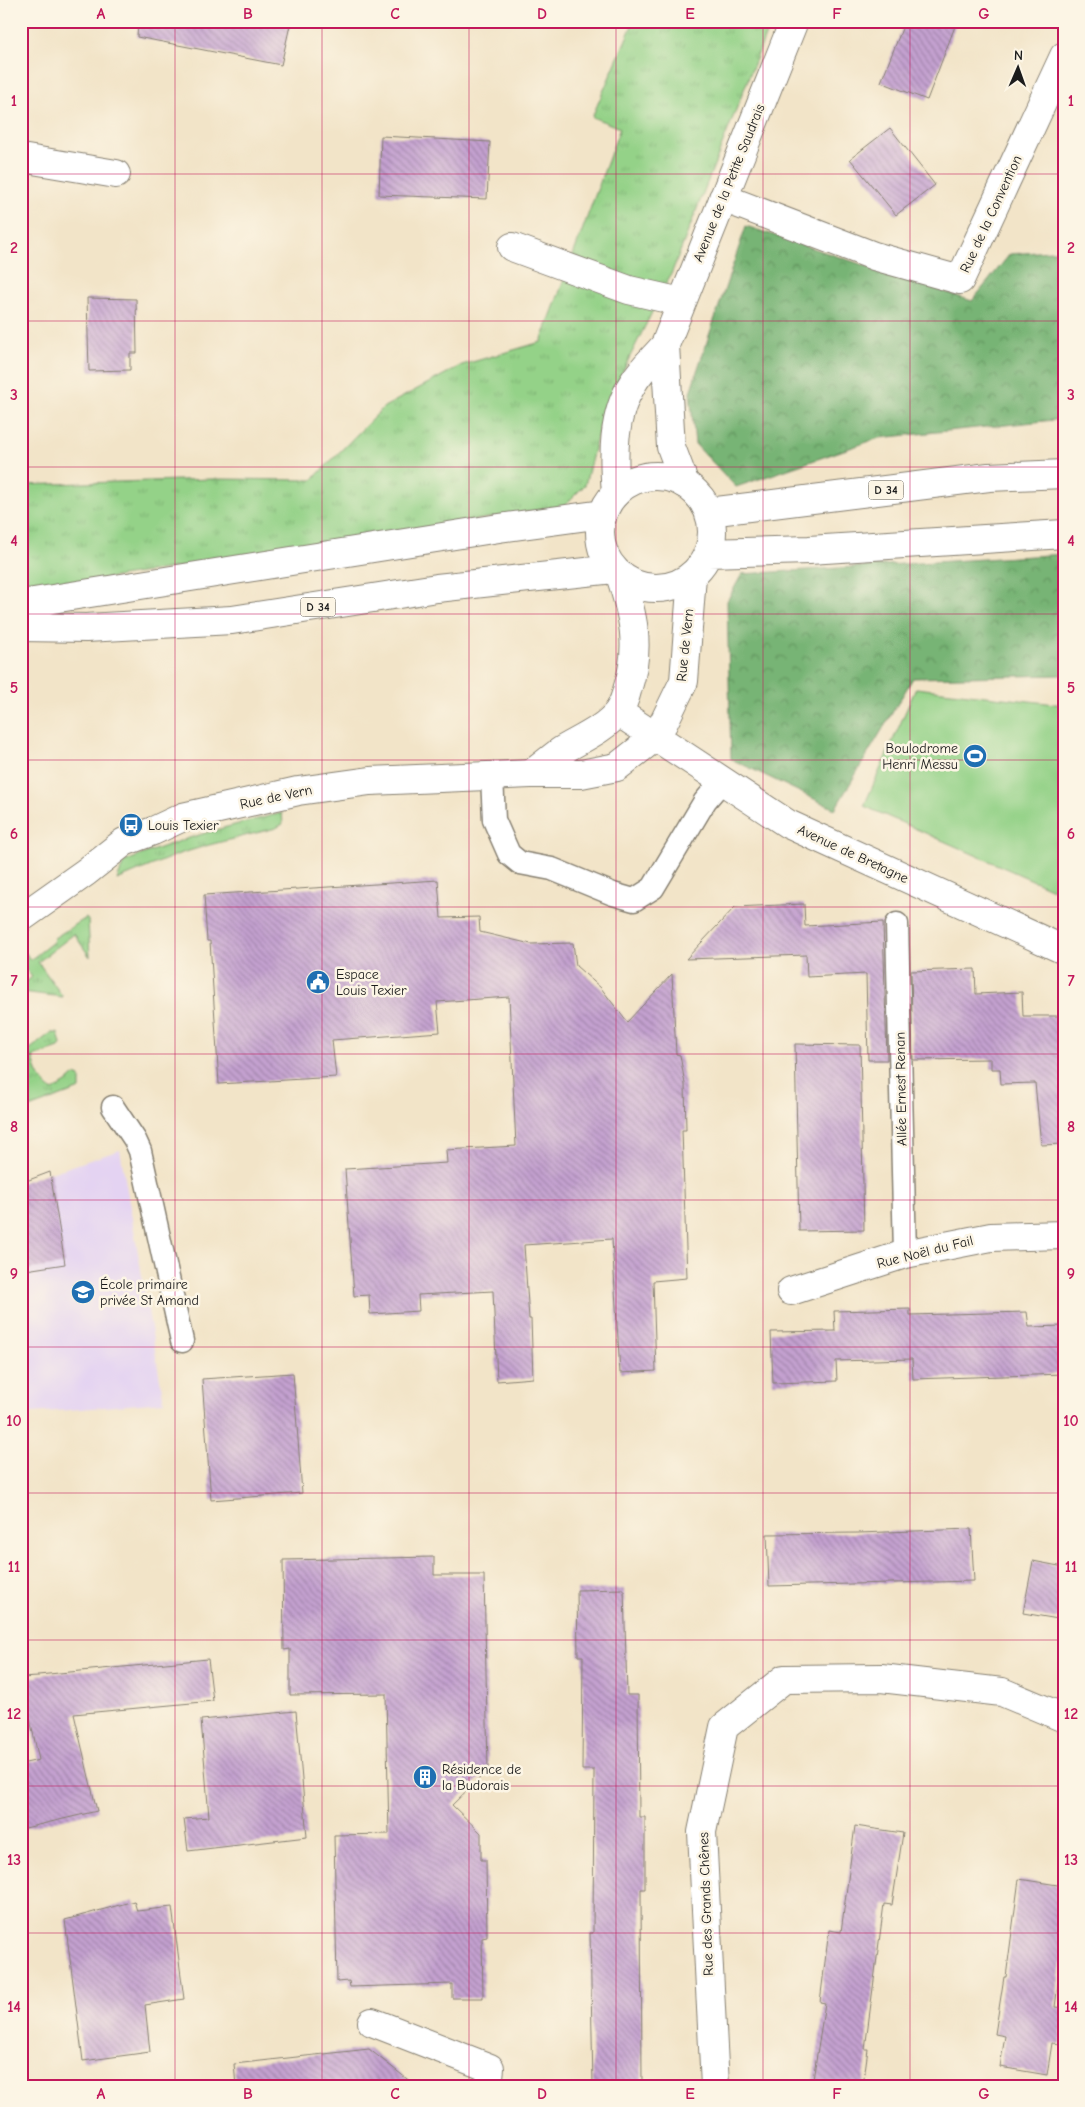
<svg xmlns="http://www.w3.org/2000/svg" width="1085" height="2107" viewBox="0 0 1085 2107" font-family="'Comic Neue',sans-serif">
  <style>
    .built { fill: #e4d3f2 }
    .grass { fill: url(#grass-tufts); stroke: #587752 }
    .forest { fill: url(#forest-crowns); stroke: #4a6848 }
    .green { fill: #94d288; stroke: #587752 }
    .building { fill: url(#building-back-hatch) }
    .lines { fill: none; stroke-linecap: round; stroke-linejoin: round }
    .service-casing { stroke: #878072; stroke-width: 25 }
    .minor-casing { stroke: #878072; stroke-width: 30 }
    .tertiary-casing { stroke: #878072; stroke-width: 30 }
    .primary-casing { stroke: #878072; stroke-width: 30 }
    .service { stroke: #fff; stroke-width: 22 }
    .minor { stroke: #fff; stroke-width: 28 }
    .tertiary { stroke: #fff; stroke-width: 28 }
    .primary { stroke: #fff; stroke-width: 28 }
    .grid { fill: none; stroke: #c2185b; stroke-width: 1; stroke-opacity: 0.55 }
    .labels { text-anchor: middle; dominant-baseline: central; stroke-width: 5; stroke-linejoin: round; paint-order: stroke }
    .shield { fill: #fcf5e5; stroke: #5f5d58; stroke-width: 1 }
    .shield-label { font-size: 12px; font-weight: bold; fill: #1c1c1c }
    .street-label { font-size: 14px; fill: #1c1c1c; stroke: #fcf5e5 }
    .poi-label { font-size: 14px; fill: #1c1c1c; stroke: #fcf5e5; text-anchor: start }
    .neatline { fill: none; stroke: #c2185b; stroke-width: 2 }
    .grid-label { font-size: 16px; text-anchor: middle; font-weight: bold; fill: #c2185b }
  </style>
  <defs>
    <pattern id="grass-tufts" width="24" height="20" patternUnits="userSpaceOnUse" patternTransform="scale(1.25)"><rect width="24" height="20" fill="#94d288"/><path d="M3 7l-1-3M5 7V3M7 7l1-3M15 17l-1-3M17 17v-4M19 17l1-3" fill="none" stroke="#7fb475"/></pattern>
    <pattern id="forest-crowns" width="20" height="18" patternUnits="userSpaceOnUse" patternTransform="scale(1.25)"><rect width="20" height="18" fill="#77b474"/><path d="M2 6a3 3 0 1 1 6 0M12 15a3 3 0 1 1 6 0" fill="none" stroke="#61925e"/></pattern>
    <pattern id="building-back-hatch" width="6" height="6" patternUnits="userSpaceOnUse" patternTransform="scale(1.25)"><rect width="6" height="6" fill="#c4a1d0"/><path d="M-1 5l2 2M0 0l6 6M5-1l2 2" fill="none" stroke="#9e82a8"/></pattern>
  </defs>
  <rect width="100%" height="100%" fill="#fcf5e5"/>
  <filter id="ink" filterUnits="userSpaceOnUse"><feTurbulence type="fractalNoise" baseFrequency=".02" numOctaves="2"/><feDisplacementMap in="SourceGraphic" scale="10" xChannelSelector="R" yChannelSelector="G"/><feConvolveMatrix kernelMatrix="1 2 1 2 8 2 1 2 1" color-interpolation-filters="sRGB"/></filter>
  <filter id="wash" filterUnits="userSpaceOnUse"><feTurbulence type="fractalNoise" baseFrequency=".0096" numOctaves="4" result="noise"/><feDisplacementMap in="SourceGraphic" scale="20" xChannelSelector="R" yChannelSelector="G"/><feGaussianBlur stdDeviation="1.12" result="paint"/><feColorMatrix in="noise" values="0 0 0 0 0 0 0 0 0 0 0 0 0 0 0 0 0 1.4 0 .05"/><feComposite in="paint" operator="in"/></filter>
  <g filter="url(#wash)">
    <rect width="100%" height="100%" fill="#f2e4c8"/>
    <path class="built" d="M120,1150L164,1402L21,1414V1183Z"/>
    <path class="grass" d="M634,21H771L672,272L604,409L585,485L564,506L21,592V485L213,479L312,480L384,407L462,365L541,342L620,128L592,117Z
      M282,813L283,824L276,828L209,845L179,854L117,880L124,862C175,840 228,826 282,813Z
      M86,918L88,920L90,957L74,934L38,962L63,997L21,992V986L32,977L21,964V956L26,953L30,960L53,942L54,938Z
      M51,1033H58L61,1044L59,1048L33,1057C36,1072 41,1082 53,1091L66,1083L75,1075L80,1077V1089L21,1111V1056Z"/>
    <path class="forest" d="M746,226L972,301L1010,254L1064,250V419L879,438L736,487L695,444L690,392Z
      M1064,554V675L913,678L835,809L731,759L727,601L742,574Z"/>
    <path class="green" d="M916,688L1064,705V894L864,806Z"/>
    <g id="blocks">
      <path class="building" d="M138,21H291L281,65L137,37Z
        M905,21H957L927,100L881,82Z
        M890,128L935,185L896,215L850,159Z
        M381,136L490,142L487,199L379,195Z
        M87,298L136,299L137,353H130V370L89,371Z
        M438,880L441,918L479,917L480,932L531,944L573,943L576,966L601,988L627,1022L672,974L676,1054L680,1055L685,1084L686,1130H682L687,1278L653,1281L656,1371L620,1373L612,1239L524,1245L529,1319H531L533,1378L497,1381L493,1291L418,1295L419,1311L370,1314L369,1295L354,1296L345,1169L447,1163L446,1150L516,1146L509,997L437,1002L440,1032L332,1040L336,1077L219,1084L210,941H207L204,895Z
        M804,904L805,926L883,922L887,1060H868L866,974L807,977L806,955L686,959L735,907Z
        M975,969L976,994L1022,992L1023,1016H1064V1144L1041,1145L1035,1083L1001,1084L1000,1069H991V1059L913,1060L911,971Z
        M795,1044L860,1045L864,1230L799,1231Z
        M50,1172L65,1264L26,1270L21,1245V1183Z
        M910,1309V1315L1027,1312L1029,1327L1064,1326V1374L913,1379L912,1359L836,1361L837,1381L773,1383L771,1332L835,1331L834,1311Z
        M293,1373L302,1493L211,1500L202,1379Z
        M971,1529L974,1581L769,1586L767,1534L858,1533Z
        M434,1557V1575H484L488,1770L452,1805L481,1833V1860H486L487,1937L482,1938L483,1998H452V1984L350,1987L349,1981L337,1982L334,1835L389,1834L386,1694L290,1695V1649L284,1650L283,1560Z
        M1033,1561L1064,1567V1620L1023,1613Z
        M624,1589L627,1695H638L639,1817H645V1889H641L642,2086H593L590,1933H593L594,1770H582L583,1656H578L577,1590Z
        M208,1659L213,1701L74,1714L97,1811L21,1829V1764L39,1760L21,1678L38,1677V1675Z
        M296,1711L307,1837L188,1851L184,1819L209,1817L201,1720Z
        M855,1826L903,1833L892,1905L884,1904L865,2049H868L863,2086H812L825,2003L820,2002L829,1930L841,1932Z
        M1019,1879L1064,1886V1939L1055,2007L1064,2008V2016L1060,2044L1052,2043L1047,2075L1000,2067L1005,2036L995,2034L1004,1977H1006Z
        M134,1901L137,1911L172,1907L184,1999L145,2005L150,2052L83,2061L65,1920Z
        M369,2049L416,2086H236L234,2064Z"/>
    </g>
  </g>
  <g filter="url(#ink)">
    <use href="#blocks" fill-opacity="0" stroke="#878072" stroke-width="1"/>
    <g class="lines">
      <g class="service-casing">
        <path id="service" d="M492,776L494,820L509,854L520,863L552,869L613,894L634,900L653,888L705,801L722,781
          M897,924L905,1254
          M113,1107L135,1140L140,1151L182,1341"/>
      </g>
      <g class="minor-casing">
        <path id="minor" d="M21,158L116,174
          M723,198L874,256L960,280L1064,56
          M512,247L629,290L681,302
          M665,345L671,447L685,484
          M616,493C613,457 612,415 633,383C641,369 655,357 665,345L794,21
          M21,918L86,872L124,842L153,831L183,817L298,791L370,781L531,774
          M791,1291L905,1254L991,1237L1064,1235
          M372,2022L490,2068L488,2086
          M715,2086L702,1832L724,1727L784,1679L881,1678L1002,1692L1064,1718"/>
      </g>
      <g class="tertiary-casing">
        <path id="tertiary" d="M618,712L788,824L1064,950
          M531,774H581L617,767L654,738L663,724L684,681L692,576
          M531,774C541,767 551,758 561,751C579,740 605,729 618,712C623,705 626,695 628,687C641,646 633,614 620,575"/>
      </g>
      <g class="primary-casing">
        <path id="primary" d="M600 532a56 56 0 1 1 112 0a56 56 0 1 1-112 0Z
          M709,512L989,477L1064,474
          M708,553L809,550L1064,534
          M21,604L499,528L603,514
          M21,627L86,628L232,620L437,588L614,569"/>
      </g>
      <use href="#service" class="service"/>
      <use href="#minor" class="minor"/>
      <use href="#tertiary" class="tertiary"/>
      <use href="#primary" class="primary"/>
    </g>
  </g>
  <path class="grid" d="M175,21V2086M322,21V2086M469,21V2086M616,21V2086M763,21V2086M910,21V2086M21,174H1064M21,321H1064M21,467H1064M21,614H1064M21,760H1064M21,907H1064M21,1054H1064M21,1200H1064M21,1347H1064M21,1493H1064M21,1640H1064M21,1786H1064M21,1933H1064"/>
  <defs>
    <g id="stadium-disc" transform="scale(1.25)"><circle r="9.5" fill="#1f6fb2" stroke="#fcf5e5"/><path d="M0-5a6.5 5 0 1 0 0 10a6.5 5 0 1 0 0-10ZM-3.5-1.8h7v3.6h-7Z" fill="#fff"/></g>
    <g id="bus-disc" transform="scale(1.25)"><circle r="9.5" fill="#1f6fb2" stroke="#fcf5e5"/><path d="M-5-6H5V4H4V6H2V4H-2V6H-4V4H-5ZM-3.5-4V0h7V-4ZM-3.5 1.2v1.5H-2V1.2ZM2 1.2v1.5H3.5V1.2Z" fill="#fff"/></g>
    <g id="civic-disc" transform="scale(1.25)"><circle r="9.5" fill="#1f6fb2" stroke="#fcf5e5"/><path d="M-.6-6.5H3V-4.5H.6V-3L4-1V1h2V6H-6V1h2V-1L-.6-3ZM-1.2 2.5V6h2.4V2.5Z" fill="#fff"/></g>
    <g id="school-disc" transform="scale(1.25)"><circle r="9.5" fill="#1f6fb2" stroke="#fcf5e5"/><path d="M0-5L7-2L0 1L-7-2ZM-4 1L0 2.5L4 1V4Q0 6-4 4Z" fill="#fff"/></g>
    <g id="building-disc" transform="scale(1.25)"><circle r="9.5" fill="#1f6fb2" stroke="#fcf5e5"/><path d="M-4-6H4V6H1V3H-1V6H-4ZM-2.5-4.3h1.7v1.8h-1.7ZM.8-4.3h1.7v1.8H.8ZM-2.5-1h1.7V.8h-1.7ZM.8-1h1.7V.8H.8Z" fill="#fff"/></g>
  </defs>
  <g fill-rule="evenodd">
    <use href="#stadium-disc" x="975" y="756"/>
    <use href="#bus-disc" x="131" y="825"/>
    <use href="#civic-disc" x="318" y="982"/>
    <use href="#school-disc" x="83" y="1292"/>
    <use href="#building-disc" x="425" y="1777"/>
  </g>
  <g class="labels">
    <g class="shield">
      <rect x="868.5" y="480.5" width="35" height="19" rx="4"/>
      <rect x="300.5" y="597.5" width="35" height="19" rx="4"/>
    </g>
    <g class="shield-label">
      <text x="886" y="490">D 34</text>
      <text x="318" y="607">D 34</text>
    </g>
    <g class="street-label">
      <text transform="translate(729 183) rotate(-68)">Avenue de la Petite Saudrais</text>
      <text transform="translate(991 214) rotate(-65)">Rue de la Convention</text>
      <text transform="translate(685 645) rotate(-84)">Rue de Vern</text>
      <text transform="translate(276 797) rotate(-12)">Rue de Vern</text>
      <text transform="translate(853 854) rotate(25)">Avenue de Bretagne</text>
      <text transform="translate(901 1089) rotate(-91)">Allée Ernest Renan</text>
      <text transform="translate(925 1252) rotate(-14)">Rue Noël du Fail</text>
      <text transform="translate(706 1904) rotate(-92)">Rue des Grands Chênes</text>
    </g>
    <g class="poi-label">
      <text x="958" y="748" text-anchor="end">Boulodrome<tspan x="958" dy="16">Henri Messu</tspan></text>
      <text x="148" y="825">Louis Texier</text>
      <text x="336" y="974">Espace<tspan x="336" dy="16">Louis Texier</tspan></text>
      <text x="100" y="1284">École primaire<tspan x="100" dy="16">privée St Amand</tspan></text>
      <text x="442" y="1769">Résidence de<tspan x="442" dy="16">la Budorais</tspan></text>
    </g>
  </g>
  <rect width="1085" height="2107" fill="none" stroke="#fcf5e5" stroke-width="55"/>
  <g transform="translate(1018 68) rotate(2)" stroke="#fcf5e5" stroke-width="4" paint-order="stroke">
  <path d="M0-4L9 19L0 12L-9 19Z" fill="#1c1c1c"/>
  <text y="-8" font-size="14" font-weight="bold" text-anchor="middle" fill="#1c1c1c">N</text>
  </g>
  <rect x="28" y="28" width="1030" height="2052" class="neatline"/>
  <g class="grid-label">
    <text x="101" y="19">A</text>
    <text x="248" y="19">B</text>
    <text x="395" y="19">C</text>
    <text x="542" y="19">D</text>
    <text x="690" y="19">E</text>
    <text x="837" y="19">F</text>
    <text x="984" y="19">G</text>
    <text x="14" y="106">1</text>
    <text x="1071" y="106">1</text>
    <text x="14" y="253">2</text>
    <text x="1071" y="253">2</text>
    <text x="14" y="400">3</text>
    <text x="1071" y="400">3</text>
    <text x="14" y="546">4</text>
    <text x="1071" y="546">4</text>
    <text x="14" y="693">5</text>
    <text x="1071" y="693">5</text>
    <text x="14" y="839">6</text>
    <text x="1071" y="839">6</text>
    <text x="14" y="986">7</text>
    <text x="1071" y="986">7</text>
    <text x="14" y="1132">8</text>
    <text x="1071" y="1132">8</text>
    <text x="14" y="1279">9</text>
    <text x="1071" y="1279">9</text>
    <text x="14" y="1426">10</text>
    <text x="1071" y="1426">10</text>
    <text x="14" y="1572">11</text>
    <text x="1071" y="1572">11</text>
    <text x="14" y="1719">12</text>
    <text x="1071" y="1719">12</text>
    <text x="14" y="1865">13</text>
    <text x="1071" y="1865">13</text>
    <text x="14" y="2012">14</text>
    <text x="1071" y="2012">14</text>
    <text x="101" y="2099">A</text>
    <text x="248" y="2099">B</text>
    <text x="395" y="2099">C</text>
    <text x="542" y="2099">D</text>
    <text x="690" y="2099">E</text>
    <text x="837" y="2099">F</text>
    <text x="984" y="2099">G</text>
  </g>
</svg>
